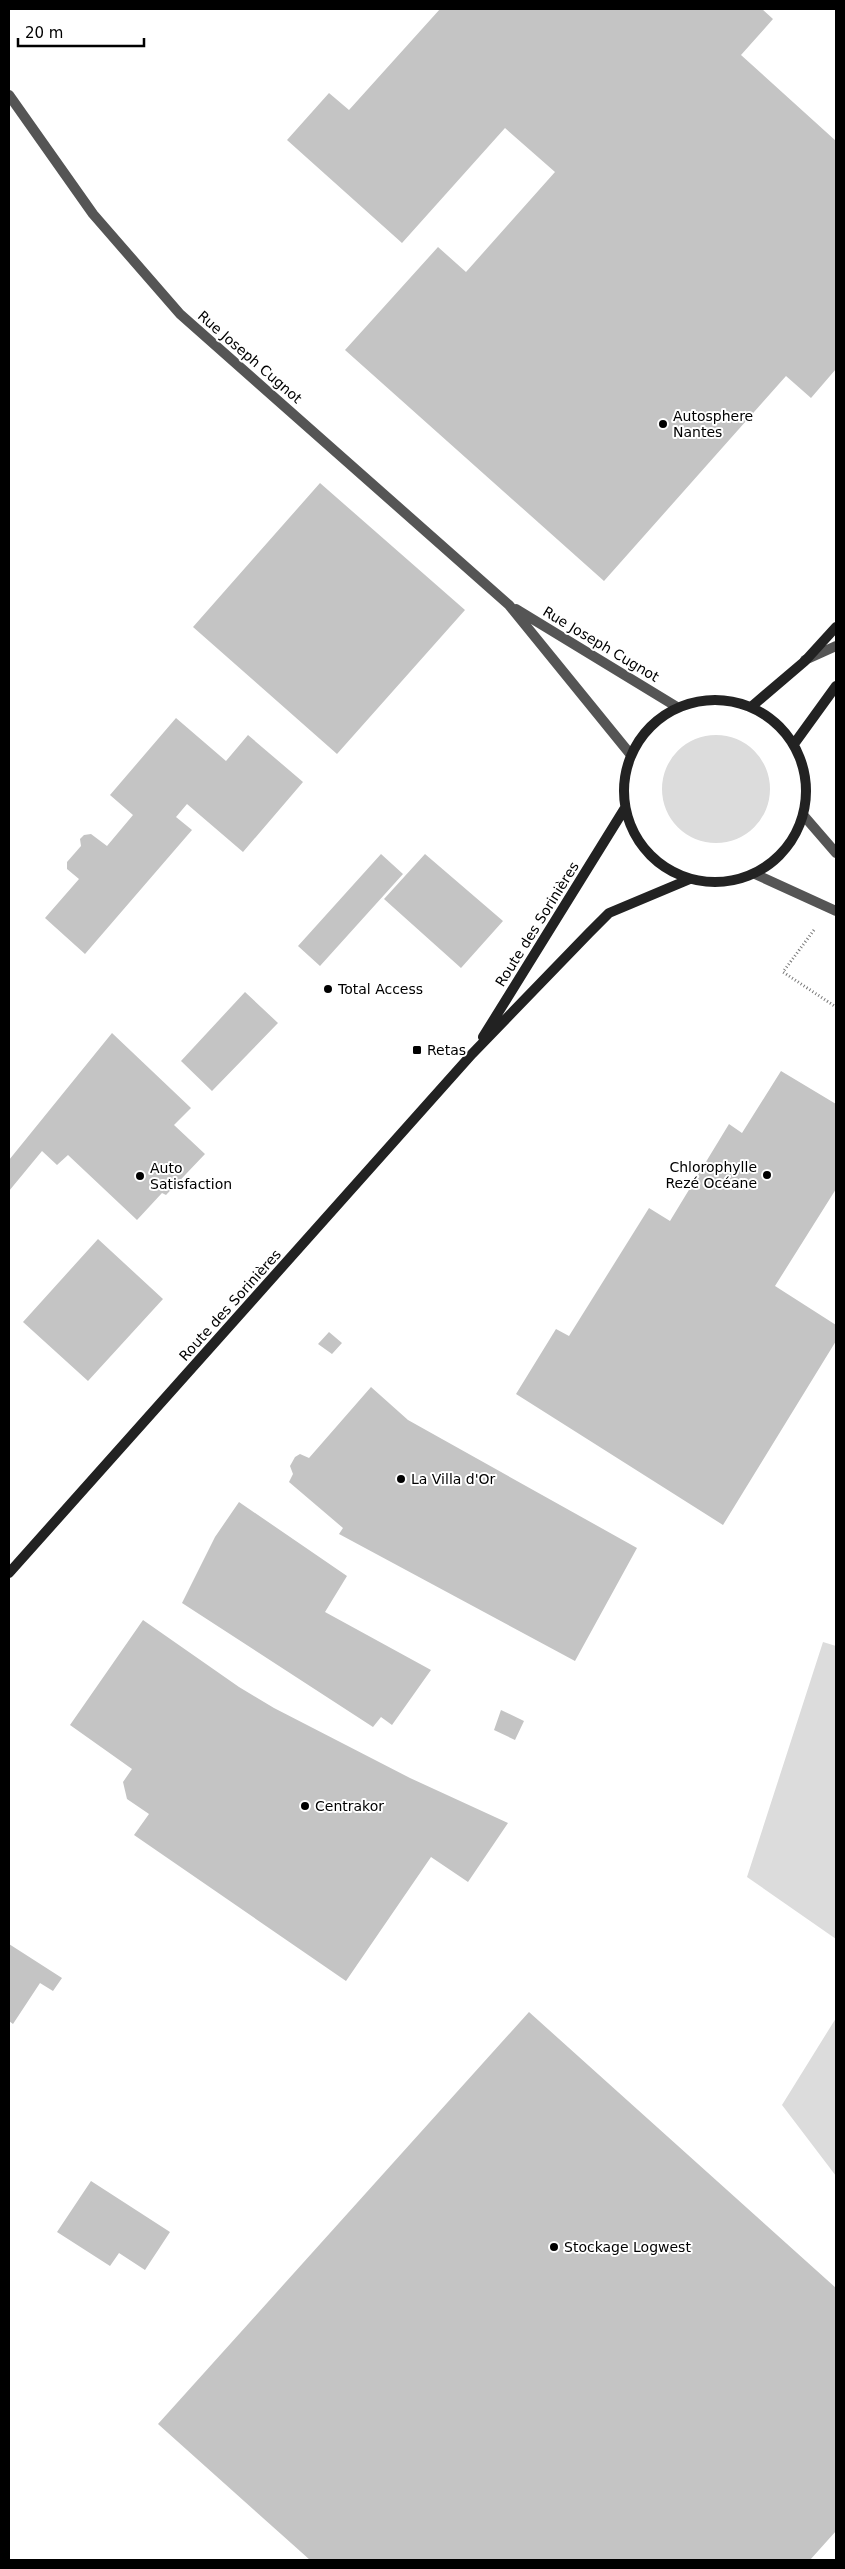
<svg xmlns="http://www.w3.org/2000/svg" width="845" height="2569" viewBox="0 0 845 2569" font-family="'DejaVu Sans',sans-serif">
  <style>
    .green { fill: #dcdcdc }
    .building { fill: #c4c4c4 }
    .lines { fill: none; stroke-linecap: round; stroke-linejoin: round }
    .path { stroke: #777; stroke-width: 3; stroke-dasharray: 1 2.5; stroke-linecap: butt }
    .lane { stroke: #555; stroke-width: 10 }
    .street { stroke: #555; stroke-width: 10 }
    .secondary { stroke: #222; stroke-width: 10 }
    .poi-dot { fill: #000; stroke: #fff; stroke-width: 2 }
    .labels { text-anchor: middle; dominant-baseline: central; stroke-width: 4; stroke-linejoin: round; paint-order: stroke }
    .street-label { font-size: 14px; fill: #000; stroke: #fff }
    .poi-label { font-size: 14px; fill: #000; stroke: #fff; text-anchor: start }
  </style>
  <rect width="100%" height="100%" fill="#fff"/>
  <path class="green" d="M662 789a54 54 0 1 1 108 0a54 54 0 1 1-108 0Z
    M823,1642L836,1646V1939L747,1877Z
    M836,2018V2176L782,2105Z"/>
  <path class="building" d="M440,9H762L773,19L741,55L836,141V369L811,398L786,376L604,581L345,350L438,247L466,272L555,172L505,128L402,243L287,140L329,93L349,110Z
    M320,483L465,610L337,754L193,627Z
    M176,718L226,761L248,735L303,782L243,852L187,804L176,817L192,830L85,954L45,918L79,879L67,869V862L81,846L80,839L84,835L91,834L107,846L133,815L110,795Z
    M381,854L403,874L320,966L298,946Z
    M425,854L503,921L461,968L384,899Z
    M245,992L278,1023L212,1091L181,1061Z
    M112,1033L191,1108L174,1125L205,1154L166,1195L162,1193L137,1220L68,1155L57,1165L42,1151L9,1191V1160Z
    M781,1071L836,1104V1189L775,1286L836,1325V1341L723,1525L516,1394L556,1329L569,1336L649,1208L670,1221L729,1124L742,1133Z
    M98,1239L163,1299L88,1381L23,1322Z
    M329,1332L342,1343L332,1354L318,1344Z
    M371,1387L408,1420L637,1548L575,1661L339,1534L343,1528L289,1482L293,1474L290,1466L295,1457L300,1454L309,1458Z
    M239,1502L347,1576L325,1612L431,1670L392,1725L381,1717L373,1727L182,1603L215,1537Z
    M143,1620L239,1687L274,1708L410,1778L508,1823L468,1882L431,1857L346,1981L134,1835L149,1814L127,1799L123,1782L132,1769L70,1725Z
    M501,1710L524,1721L515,1740L494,1730Z
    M9,1944L62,1978L53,1991L40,1983L13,2024L9,2021Z
    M529,2012L836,2288V2531L810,2560H310L158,2424Z
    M91,2181L170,2232L145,2270L119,2253L110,2266L57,2232Z"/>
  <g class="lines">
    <path class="path" d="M814,930L783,972L836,1007"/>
    <path class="lane" d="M805,660L836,646"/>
    <path class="street" d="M9,95L93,214L180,314L509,605L631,755
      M516,609L677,707
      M804,816L836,853
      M755,874L836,911"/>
    <path class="secondary" d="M624 791a91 91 0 1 1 182 0a91 91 0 1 1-182 0Z
      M751,707L805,661L836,627
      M794,744L836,686
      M483,1037L625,808
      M9,1573L472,1054L589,933L609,913L690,879"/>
  </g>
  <g class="poi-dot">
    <circle cx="663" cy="424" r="5"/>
    <circle cx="328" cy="989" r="5"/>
    <rect x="412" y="1045" width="10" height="10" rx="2.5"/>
    <circle cx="767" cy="1175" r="5"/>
    <circle cx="140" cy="1176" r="5"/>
    <circle cx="401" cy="1479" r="5"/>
    <circle cx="305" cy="1806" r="5"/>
    <circle cx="554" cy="2247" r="5"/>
  </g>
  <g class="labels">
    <g class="street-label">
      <text transform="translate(250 357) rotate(41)">Rue Joseph Cugnot</text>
      <text transform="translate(601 644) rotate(31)">Rue Joseph Cugnot</text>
      <text transform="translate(537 924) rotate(-58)">Route des Sorinières</text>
      <text transform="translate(230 1305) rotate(-48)">Route des Sorinières</text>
    </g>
    <g class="poi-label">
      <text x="673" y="416">Autosphere<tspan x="673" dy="16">Nantes</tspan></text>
      <text x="338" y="989">Total Access</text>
      <text x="427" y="1050">Retas</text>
      <text x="757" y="1167" text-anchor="end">Chlorophylle<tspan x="757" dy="16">Rezé Océane</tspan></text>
      <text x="150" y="1168">Auto<tspan x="150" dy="16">Satisfaction</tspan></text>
      <text x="411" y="1479">La Villa d'Or</text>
      <text x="315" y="1806">Centrakor</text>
      <text x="564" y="2247">Stockage Logwest</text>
    </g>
  </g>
  <rect width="845" height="2569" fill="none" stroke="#000000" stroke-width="20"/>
  <path d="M18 38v8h126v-8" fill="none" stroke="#000000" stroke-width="2.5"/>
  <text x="25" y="38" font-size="15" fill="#000000" stroke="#ffffff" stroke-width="4" paint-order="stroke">20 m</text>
</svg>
